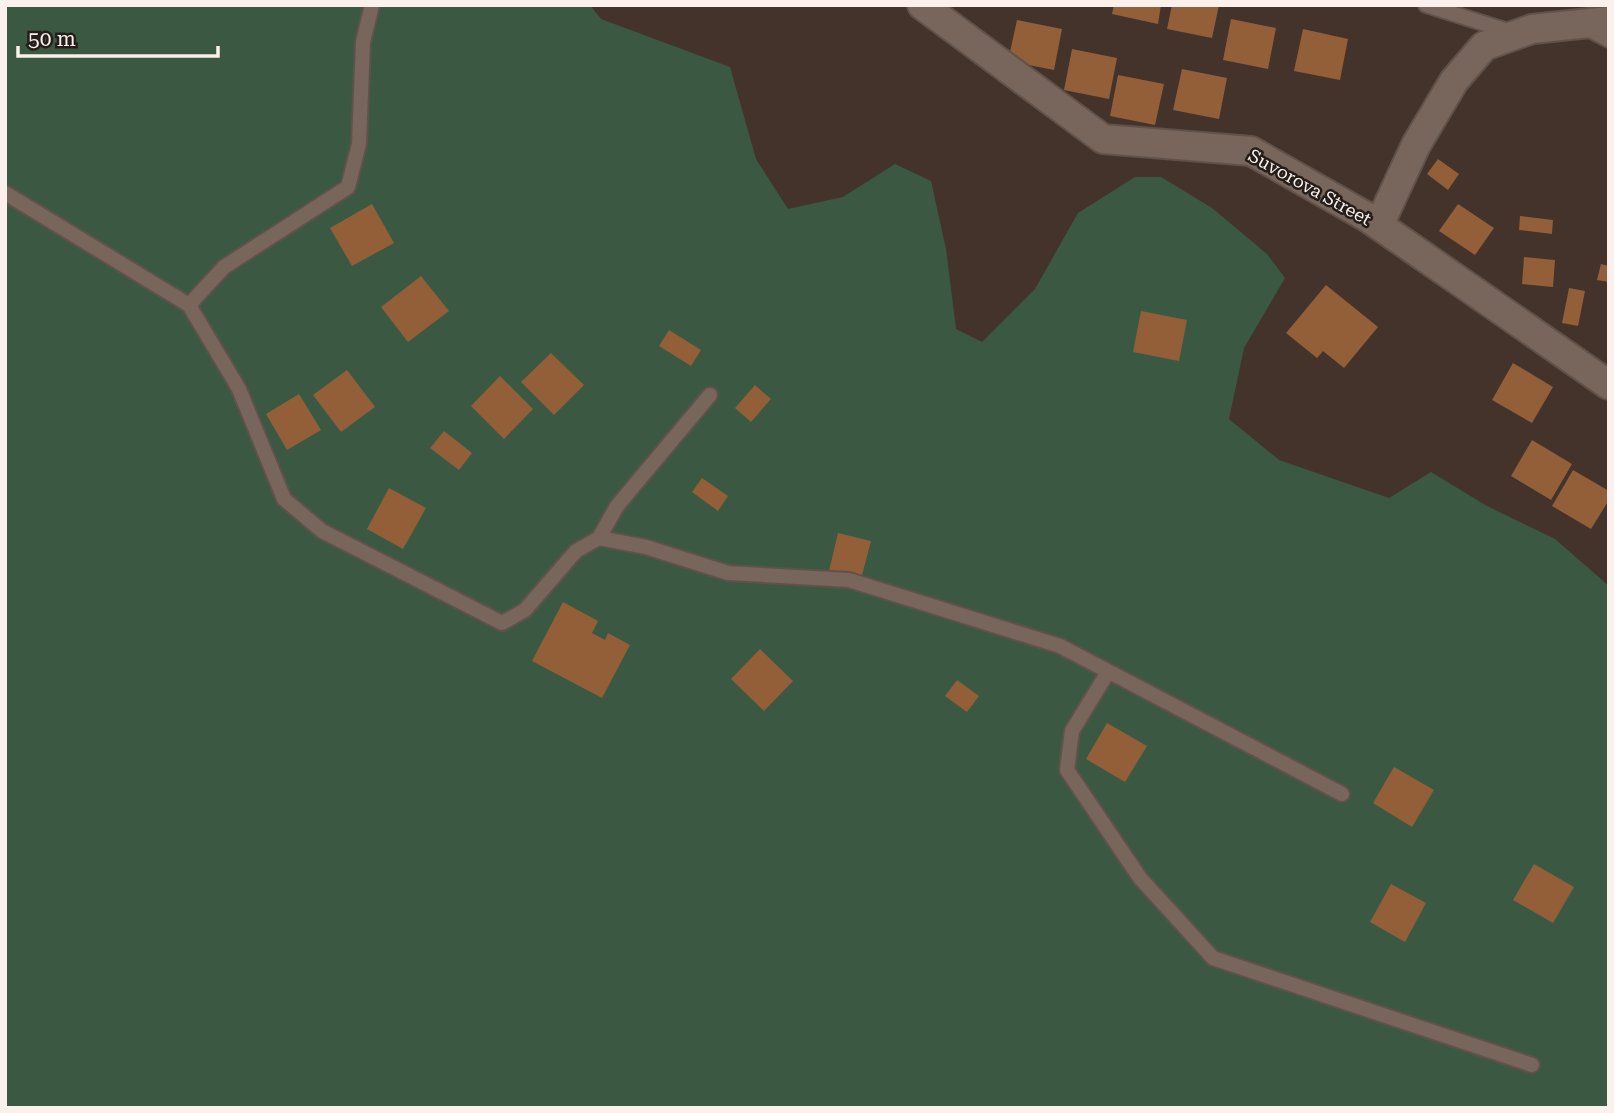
<svg xmlns="http://www.w3.org/2000/svg" width="1614" height="1113" viewBox="0 0 1614 1113" font-family="'Roboto Serif',serif">
  <style>
    .green { fill: #3b5942 }
    .building { fill: #925f38 }
    .lines { fill: none; stroke-linecap: round; stroke-linejoin: round }
    .service-casing { stroke: #60524b; stroke-width: 18 }
    .minor-casing { stroke: #60524b; stroke-width: 32 }
    .service { stroke: #78655c; stroke-width: 14 }
    .minor { stroke: #78655c; stroke-width: 28 }
    .labels { text-anchor: middle; dominant-baseline: central; stroke-width: 5; stroke-linejoin: round; paint-order: stroke }
    .street-label { font-size: 18px; fill: #fbf0eb; stroke: #241d19 }
  </style>
  <rect width="100%" height="100%" fill="#44332b"/>
  <path class="green" d="M5,5H590L601,19L730,67L756,159L788,209L843,197L895,164L931,181L946,249L956,329L982,342L1035,289L1078,213L1135,177H1161L1212,208L1267,254L1285,278L1244,348L1229,419L1279,460L1389,498L1431,472L1487,506L1555,539L1609,586V1108H5Z"/>
  <path class="building" d="M1114,5H1161L1158,24L1112,14Z
    M1172,5H1219L1212,38L1167,29Z
    M1231,19L1276,28L1268,69L1223,60Z
    M1017,20L1062,29L1054,70L1008,61Z
    M1303,29L1348,39L1340,80L1294,71Z
    M1072,49L1117,58L1109,99L1064,90Z
    M1182,69L1227,78L1219,119L1173,110Z
    M1118,75L1164,84L1155,125L1110,116Z
    M1438,159L1459,174L1448,190L1427,174Z
    M372,204L394,243L352,266L330,228Z
    M1458,204L1494,228L1475,255L1439,231Z
    M1520,216L1553,220L1552,234L1519,230Z
    M1524,257L1555,260L1553,287L1522,284Z
    M1601,264L1609,266V282L1597,280Z
    M421,276L449,311L408,342L381,307Z
    M1326,285L1378,327L1344,368L1323,351L1317,358L1286,333Z
    M1569,288L1585,291L1578,326L1562,323Z
    M1141,311L1187,320L1179,361L1133,352Z
    M669,330L701,350L691,366L659,346Z
    M551,353L584,385L554,415L521,382Z
    M1513,363L1553,387L1532,423L1492,400Z
    M347,370L375,407L341,432L313,395Z
    M500,376L533,409L504,439L471,406Z
    M755,385L771,399L751,422L735,408Z
    M299,394L321,430L287,450L266,414Z
    M444,431L472,453L459,470L430,448Z
    M1532,440L1572,464L1551,500L1511,476Z
    M1573,470L1609,491V500L1591,529L1552,506Z
    M702,478L728,496L718,511L692,492Z
    M389,488L426,508L403,549L367,529Z
    M838,533L871,541L861,579L829,571Z
    M563,602L598,621L592,633L605,640L608,633L630,645L602,698L532,661Z
    M760,649L793,681L764,711L731,679Z
    M957,680L979,696L967,712L945,696Z
    M1107,723L1147,746L1125,782L1086,759Z
    M1394,767L1434,790L1412,827L1373,803Z
    M1534,864L1574,887L1553,923L1513,900Z
    M1391,884L1426,903L1405,942L1370,922Z"/>
  <g class="lines">
    <g class="service-casing">
      <path id="service" d="M1426,5L1511,32
        M1584,27L1609,40
        M5,193L189,305L239,389L284,499L322,531L502,623L525,610L576,551L599,538L646,547L728,573L849,580L1060,646L1342,794
        M189,305L224,267L348,187L359,144L363,42L372,5
        M599,538L617,506L710,395
        M1108,672L1072,731L1067,770L1140,878L1213,958L1532,1065"/>
    </g>
    <g class="minor-casing">
      <path id="minor" d="M922,5L1103,139L1251,151L1367,217L1609,385
        M1379,225L1416,145L1454,81L1484,46L1532,29L1609,21"/>
    </g>
    <use href="#service" class="service"/>
    <use href="#minor" class="minor"/>
  </g>
  <g class="labels">
    <g class="street-label">
      <text transform="translate(1310 187) rotate(29)">Suvorova Street</text>
    </g>
  </g>
  <rect width="1614" height="1113" fill="none" stroke="#fbf0eb" stroke-width="14"/>
  <path d="M18 46v10h200v-10" fill="none" stroke="#fbf0eb" stroke-width="3.5"/>
  <text x="28" y="46" font-size="21" fill="#fbf0eb" stroke="#241d19" stroke-width="5" paint-order="stroke">50 m</text>
</svg>
